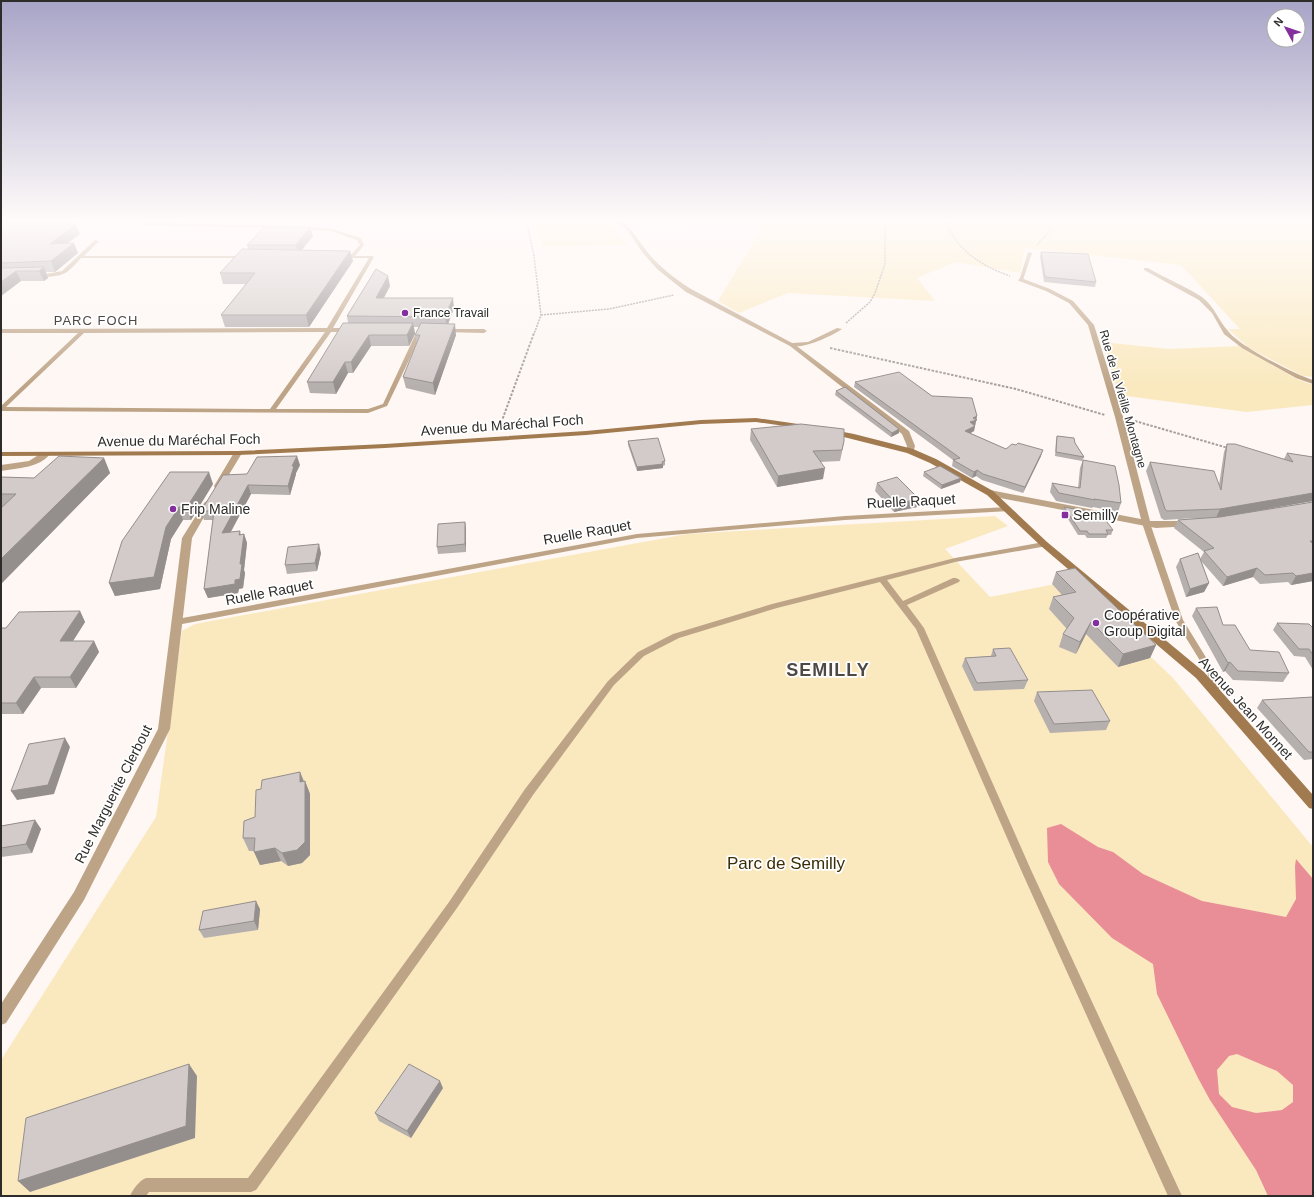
<svg xmlns="http://www.w3.org/2000/svg" width="1314" height="1197" viewBox="0 0 1314 1197" font-family="Helvetica,sans-serif">
  <style>
    .green { fill: #fae9bf }
    .water { fill: #e98d96; fill-rule: evenodd }
    .lines { fill: none; stroke-linecap: round; stroke-linejoin: round }
    .path-far1 { stroke: #a49f9c; stroke-width: 1.5; stroke-dasharray: 2 1; stroke-linecap: butt }
    .path { stroke: #a49f9c; stroke-width: 2; stroke-dasharray: 2.5 1.5; stroke-linecap: butt }
    .lane { fill: #bea487; fill-rule: evenodd }
    .street { fill: #bea487; fill-rule: evenodd }
    .secondary { fill: #a17b4f; fill-rule: evenodd }
    .wall { fill: #b5afae }
    .shaded-wall { fill: #948e8d }
    .building { fill: #d3cbca; stroke: #948e8d }
    .poi-dot { fill: #842f9d; stroke: #fff; stroke-width: 1.5 }
    .labels { text-anchor: middle; dominant-baseline: central; stroke-width: 3.5; stroke-linejoin: round; paint-order: stroke }
    .far-poi-label { font-size: 12px; fill: #2e2c2a; stroke: #fff; text-anchor: start }
    .far-street-label { font-size: 12px; fill: #2e2c2a; stroke: #fff }
    .far-quarter-label { font-size: 13px; letter-spacing: 1px; fill: #4f4946; stroke: #fff }
    .street-label { font-size: 14px; fill: #2e2c2a; stroke: #fff }
    .poi-label { font-size: 14px; fill: #2e2c2a; stroke: #fff; text-anchor: start }
    .near-park-label { font-size: 17px; fill: #3b2d06; stroke: #fff }
    .district-label { font-size: 18px; font-weight: bold; letter-spacing: 1px; fill: #4f4946; stroke: #fff }
  </style>
  <rect width="100%" height="100%" fill="#fef7f3"/>
  <path class="green" d="M535,219H1313V377L1303,376L1249,348L1228,329H1240L1181,265L1025,248L1020,273L956,262L917,278L935,301L788,293L739,313L718,301L763,226L611,223L627,245L542,246Z
    M1103,342L1169,349L1239,346L1295,378L1313,385V405L1247,412L1119,395Z
    M995,516L1008,526L945,549L990,597L1071,581L1173,678L1313,847V1196H1V1060L156,817L182,631L195,624L687,534Z"/>
  <path class="water" d="M1061,824L1098,847L1113,852L1143,874L1202,901L1286,917L1296,899L1295,866L1296,859L1313,879V1196H1268L1256,1170L1210,1100L1198,1078L1157,994L1153,964L1112,938L1059,884L1048,862L1047,828ZM1237,1054L1277,1071L1293,1085V1102L1282,1110L1256,1113L1232,1107L1219,1094L1217,1070L1229,1056Z"/>
  <g class="lines">
    <path class="path-far1" d="M526,219L534,256L541,315L534,334
      M942,219C948,225 951,233 956,240C969,258 990,269 1010,276
      M1037,245L1050,231L1048,219
      M541,315L609,309L674,295
      M846,323L870,302L875,293L885,264V219"/>
    <path class="path" d="M830,348L1016,389L1105,415
      M1135,421L1228,448
      M500,426L534,333"/>
    <path class="lane" d="M147,223L298,226L332,229L361,238L364,245L355,256H372L374,257L333,328H348L351,330L348,332H331L276,409H368L383,404L417,331L422,330L423,331L387,406L368,413L1,411V406L78,333H1V329L327,328L369,258H340V256H350L360,245L357,240L331,231L298,228L145,225V223ZM325,332L270,409L6,407L84,333Z
      M95,240L99,241L84,256H244L246,257L244,258H81C77,263 72,268 67,272C62,276 41,279 36,276L62,271Z
      M1028,252L1032,253L1023,280L1019,281Z
      M1144,268H1148C1165,278 1185,286 1202,297C1215,307 1218,320 1228,331C1239,346 1294,374 1313,380V384L1296,378L1242,348L1224,334L1212,313L1199,300L1144,270Z
      M837,328L842,329C832,336 800,351 789,345L792,343L808,342Z
      M446,329H484L487,331L484,333L444,332V330Z
      M1007,507H1010L1011,509L1010,511L845,520L637,538L177,625L173,622L177,619L637,534L845,516Z
      M1143,521H1149L1150,523L1183,620L1215,672L1220,693L1219,695H1213L1207,672L1175,620L1142,523Z
      M1044,542H1047L1048,544L1047,546L955,562L887,580L903,601L953,578H956L960,580L959,582L907,605L924,628L1031,870L1182,1196H1168L1021,870L916,629L880,582L777,608L679,638L644,656L614,685L533,795L457,908L256,1190L251,1192H149L146,1196H130C133,1189 139,1181 146,1178H248L449,902L525,789L608,681L638,652L673,634L772,604L955,558Z"/>
    <path class="street" d="M614,219H620C632,229 639,241 648,253C660,267 675,279 691,289L794,344L909,431L915,446L913,453H910L906,451L907,446L902,434L790,346L686,292L657,269L643,253L628,231Z
      M1021,278L1050,289L1073,301L1094,325L1123,417L1150,521H1188L1193,524L1191,526L1156,528L990,496L986,493L990,490L1141,519L1115,417L1088,325L1069,303L1046,291L1019,281L1018,280Z
      M235,451H241L242,453L221,488H215L214,486Z
      M43,452H49L50,454C39,468 18,468 1,471V465L29,461Z
      M208,500L212,503L192,538L170,729L84,900L6,1023L1,1025V1004L74,892L158,729L182,538L204,503Z"/>
    <path class="secondary" d="M756,418L805,425L809,427L805,429L756,422L701,424L586,435L385,448L238,455L1,456V452L238,451L385,444L586,431L701,420Z
      M828,429L854,434L913,449L936,459L993,491L1047,542L1204,672L1313,795V809L1309,808L1196,678L1041,546L987,495L930,463L907,453L828,433Z"/>
  </g>
  <path class="wall" d="M1,224H76L80,234L67,243L78,253L55,272H46L48,278L44,281H21L1,296Z
    M310,227L313,236L302,250L350,251L353,261L309,327H225L221,315L246,284H223L220,273L248,249L247,245Z
    M1041,252L1096,282L1095,287L1044,282L1040,257Z
    M390,286L384,298L454,308L448,324L456,335L435,395L406,388L403,377L417,344L415,335L419,327H414L415,334L409,346H371L353,373H348L336,394L310,393L307,382L348,323L347,316Z
    M855,382L977,416L974,431L970,433L1006,449L1041,456L1023,493L982,480L976,476L972,478L952,466L953,460L854,387Z
    M836,391L899,433L891,437L835,395Z
    M751,429L844,441L842,452L840,461L820,462L823,479L777,487L750,440Z
    M1057,436L1075,443L1084,457L1082,461L1055,456L1056,440Z
    M628,441L665,461V465L663,466V468L637,471L628,445Z
    M1227,444L1284,459L1287,453L1313,457V501L1219,517L1313,502V581L1291,585L1288,582L1260,584L1253,577L1223,586L1201,561L1209,583L1204,592L1186,597L1176,567L1180,559H1200L1204,552L1174,528L1178,520L1196,518L1164,520L1161,518L1146,471L1150,462L1219,485L1224,452Z
    M104,458L110,473L1,584V477L34,478Z
    M1083,460L1121,503L1118,512L1093,507L1092,508L1056,501L1050,492L1052,483L1078,488L1080,468Z
    M300,465L296,473V474L290,495L251,494L231,532L240,531L241,535L244,534L247,543L244,570L245,573L243,588L239,589L238,593L208,598L204,589L213,520H204L201,511L247,474Z
    M924,472L961,478L960,482L941,489L923,476Z
    M877,483L919,499L917,507L894,512L875,491Z
    M213,484L191,520H183L171,539L160,589L115,596L109,583L122,541Z
    M1064,507L1113,530L1111,535H1108L1106,538H1087L1085,535H1078L1063,511Z
    M465,522L466,529V552L438,554L437,547Z
    M321,553L317,571L287,574L285,565Z
    M1056,572L1156,645L1150,658L1118,667L1086,634L1076,654L1059,647L1063,634L1067,629L1049,609L1053,597L1062,595L1052,584Z
    M1196,608L1223,625L1250,650L1289,673L1283,682L1233,680L1225,671L1223,672L1192,616Z
    M80,611L85,622L73,641H94L99,652L76,688H41L23,714H1V628H6Z
    M1277,623L1313,628V670L1305,657L1294,656L1273,630Z
    M993,649L1028,680L1024,689L974,691L962,666L965,658L991,656Z
    M1037,692L1110,721L1106,730L1050,733L1034,701Z
    M1313,697V759L1304,760L1257,708L1262,700Z
    M300,772L304,781H305L310,794V855L302,863L288,866L281,861L260,865L254,851H249L243,838L255,817L261,789Z
    M35,820L41,829L32,853L1,857V826Z
    M260,909L258,930L204,938L199,930Z
    M443,1088L411,1138L379,1121L375,1113Z"/>
  <path class="shaded-wall" d="M76,224L80,234L54,254L50,244Z
    M310,227L313,236L298,254L296,245Z
    M74,243L78,253L55,272L51,261Z
    M350,251L353,261L309,327L306,315Z
    M44,267L48,278L44,281L39,271Z
    M16,271L21,281L1,296V282Z
    M388,276L390,286L378,308L376,298Z
    M453,298L454,308L447,327L445,317Z
    M413,323L415,334L409,346L407,335Z
    M455,324L456,335L435,395L433,383Z
    M369,335L371,346L353,373L351,362Z
    M345,362L348,373L336,394L333,382Z
    M977,416L974,431L964,437L965,431L970,422L973,418Z
    M899,429V433L891,437L892,433Z
    M1043,450L1041,456L1023,493L1025,487Z
    M297,456L300,465L296,473V474L290,495L288,486L292,466Z
    M104,458L110,473L1,584V559Z
    M663,464V468L637,471V467Z
    M825,468L823,479L777,487L778,476Z
    M977,470L976,476L972,478L974,472Z
    M209,472L213,484L191,520L187,507Z
    M961,478L960,482L941,489L942,485Z
    M248,485L251,494L225,542L222,533Z
    M1313,493V501L1216,518L1220,509Z
    M919,499L917,507L894,512L896,504Z
    M179,507L183,520L171,539L160,589L115,596L109,583L166,527Z
    M465,522L466,529V552L465,544Z
    M244,534L247,543L244,570L245,573L243,588L239,589L238,593L208,598L204,589L235,580L240,564Z
    M319,544L321,553L317,571L315,563Z
    M1257,568L1253,577L1223,586L1227,577Z
    M1313,573V581L1291,585L1296,576Z
    M1209,583L1204,592L1186,597L1190,589Z
    M80,611L85,622L66,652L60,641Z
    M1091,622L1086,634L1076,654L1080,642Z
    M94,641L99,652L76,688L70,677Z
    M1156,645L1150,658L1118,667L1123,654Z
    M1230,662L1225,671L1223,672L1228,663Z
    M34,677L41,688L23,714L16,703Z
    M65,738L70,747L54,794L17,800L11,791Z
    M300,772L305,785L300,782Z
    M305,781L310,794V855L302,863L288,866L282,853Z
    M35,820L41,829L32,853L26,844Z
    M275,848L281,861L260,865L254,852Z
    M256,901L260,909L258,930L254,921Z
    M189,1064L197,1076L195,1138L30,1192L18,1181Z
    M440,1081L443,1088L411,1138L407,1131Z"/>
  <path class="building" d="M1,224H76L50,244L74,243L51,261L1,263Z
    M264,227H310L296,245H247Z
    M242,249L350,251L306,315H221L255,273H220Z
    M1041,252L1088,254L1096,282L1045,277Z
    M44,267L39,271H16L1,282V268Z
    M376,269L388,276L376,298H453L445,317L347,316Z
    M343,323H413L407,335H369L351,362H345L333,382H307Z
    M421,323L455,324L433,383L403,377L420,335H415Z
    M899,372L932,396L972,398L977,416L973,418L977,420L970,422L975,426L965,431L1006,449L1012,444L1016,445L1018,443L1043,450L1025,487L983,474L977,470L974,472L953,460L960,458L855,382Z
    M845,387L899,429L892,433L836,391Z
    M801,424L844,429V441L842,450L813,451L825,468L778,476L751,429Z
    M1057,436L1074,438L1075,443L1084,457L1056,452Z
    M658,438L665,461L662,462L663,464L637,467L628,441Z
    M1227,444H1235L1293,462L1287,453L1313,457V493L1220,509L1167,511L1165,509L1150,462L1214,471L1221,490Z
    M59,456L104,458L1,559V508L16,494H1V477L34,478Z
    M297,456L292,466H294L288,486L248,485L222,533L240,531L239,535L244,534L240,564H242L240,579L235,580V584L204,589L214,511H201L223,475L247,474L257,457Z
    M1083,460L1115,466L1119,485L1121,503L1094,499L1095,500L1059,493L1052,483L1080,488Z
    M940,466L961,478L942,485L924,472Z
    M170,472H209L187,507H179L166,527L154,577L109,583L122,541Z
    M897,477L919,499L896,504L877,483Z
    M1313,502V541H1310L1313,544V573L1296,576L1293,573L1265,575L1257,568L1227,577L1204,551L1214,548L1178,520L1220,517Z
    M1064,507L1101,514L1113,530H1106L1108,534H1089L1087,531H1080Z
    M465,522V544L437,547L438,524Z
    M319,544L315,563L285,565L288,547Z
    M1198,553L1209,583L1190,589L1180,559Z
    M1075,568L1156,645L1123,654L1091,622L1080,642L1063,634L1074,618L1053,597L1076,592L1056,572Z
    M1217,607L1223,625H1235L1250,650L1279,652L1289,673L1238,671L1230,662L1228,663L1196,608Z
    M80,611L60,641H94L70,677H34L16,703H1V628H6L19,612Z
    M1277,623L1309,624L1313,628V655L1309,649H1299Z
    M1010,648L1028,680L977,683L965,658L996,656L993,649Z
    M1092,690L1110,721L1054,724L1037,692Z
    M1313,697V752H1309L1262,700Z
    M65,738L48,785L11,791L29,744Z
    M300,772V782L305,781V842L297,850L282,853L275,848L254,852L255,838H243L244,821L255,817L256,790L261,789L262,780Z
    M35,820L26,844L1,848V826Z
    M256,901L254,921L199,930L203,911Z
    M189,1064L186,1126L18,1181L26,1118Z
    M409,1064L440,1081L407,1131L375,1113Z"/>
  <linearGradient id="sky" x2="0" y2="1"><stop stop-color="#a8a4c7"/><stop offset="0.57" stop-color="#fffbfa"/><stop offset="1" stop-color="#fffbfa" stop-opacity="0"/></linearGradient>
  <rect width="1314" height="387" fill="url(#sky)"/>
  <g class="poi-dot">
    <circle cx="405" cy="313" r="4"/>
    <circle cx="173" cy="509" r="4"/>
    <rect x="1061" y="511" width="8" height="8" rx="2"/>
    <circle cx="1096" cy="623" r="4"/>
  </g>
  <g class="labels">
    <g class="far-poi-label">
      <text x="413" y="313">France Travail</text>
    </g>
    <g class="far-street-label">
      <text transform="translate(1123 399) rotate(74)">Rue de la Vieille Montagne</text>
    </g>
    <g class="far-quarter-label">
      <text x="96" y="320">PARC FOCH</text>
    </g>
    <g class="street-label">
      <text transform="translate(502 425) rotate(-4)">Avenue du Maréchal Foch</text>
      <text transform="translate(179 440) rotate(-1)">Avenue du Maréchal Foch</text>
      <text transform="translate(911 501) rotate(-3)">Ruelle Raquet</text>
      <text transform="translate(587 532) rotate(-10)">Ruelle Raquet</text>
      <text transform="translate(269 592) rotate(-11)">Ruelle Raquet</text>
      <text transform="translate(1246 708) rotate(48)">Avenue Jean Monnet</text>
      <text transform="translate(113 794) rotate(-63)">Rue Marguerite Clerbout</text>
    </g>
    <g class="poi-label">
      <text x="181" y="509">Frip Maline</text>
      <text x="1073" y="515">Semilly</text>
      <text x="1104" y="615">Coopérative<tspan x="1104" dy="16">Group Digital</tspan></text>
    </g>
    <g class="near-park-label">
      <text x="786" y="863">Parc de Semilly</text>
    </g>
    <g class="district-label">
      <text x="828" y="670">SEMILLY</text>
    </g>
  </g>
  <rect width="1314" height="1197" fill="none" stroke="#2e2c2a" stroke-width="4"/>
  <g transform="translate(1286 28) rotate(310)"><circle r="19" fill="#ffffff" stroke="#ababaa"/>
  <path d="M0-3L7 15L0 10L-7 15Z" fill="#842f9d"/>
  <text y="-6" font-size="11" font-weight="bold" text-anchor="middle" fill="#2e2c2a">N</text>
  </g>
</svg>
